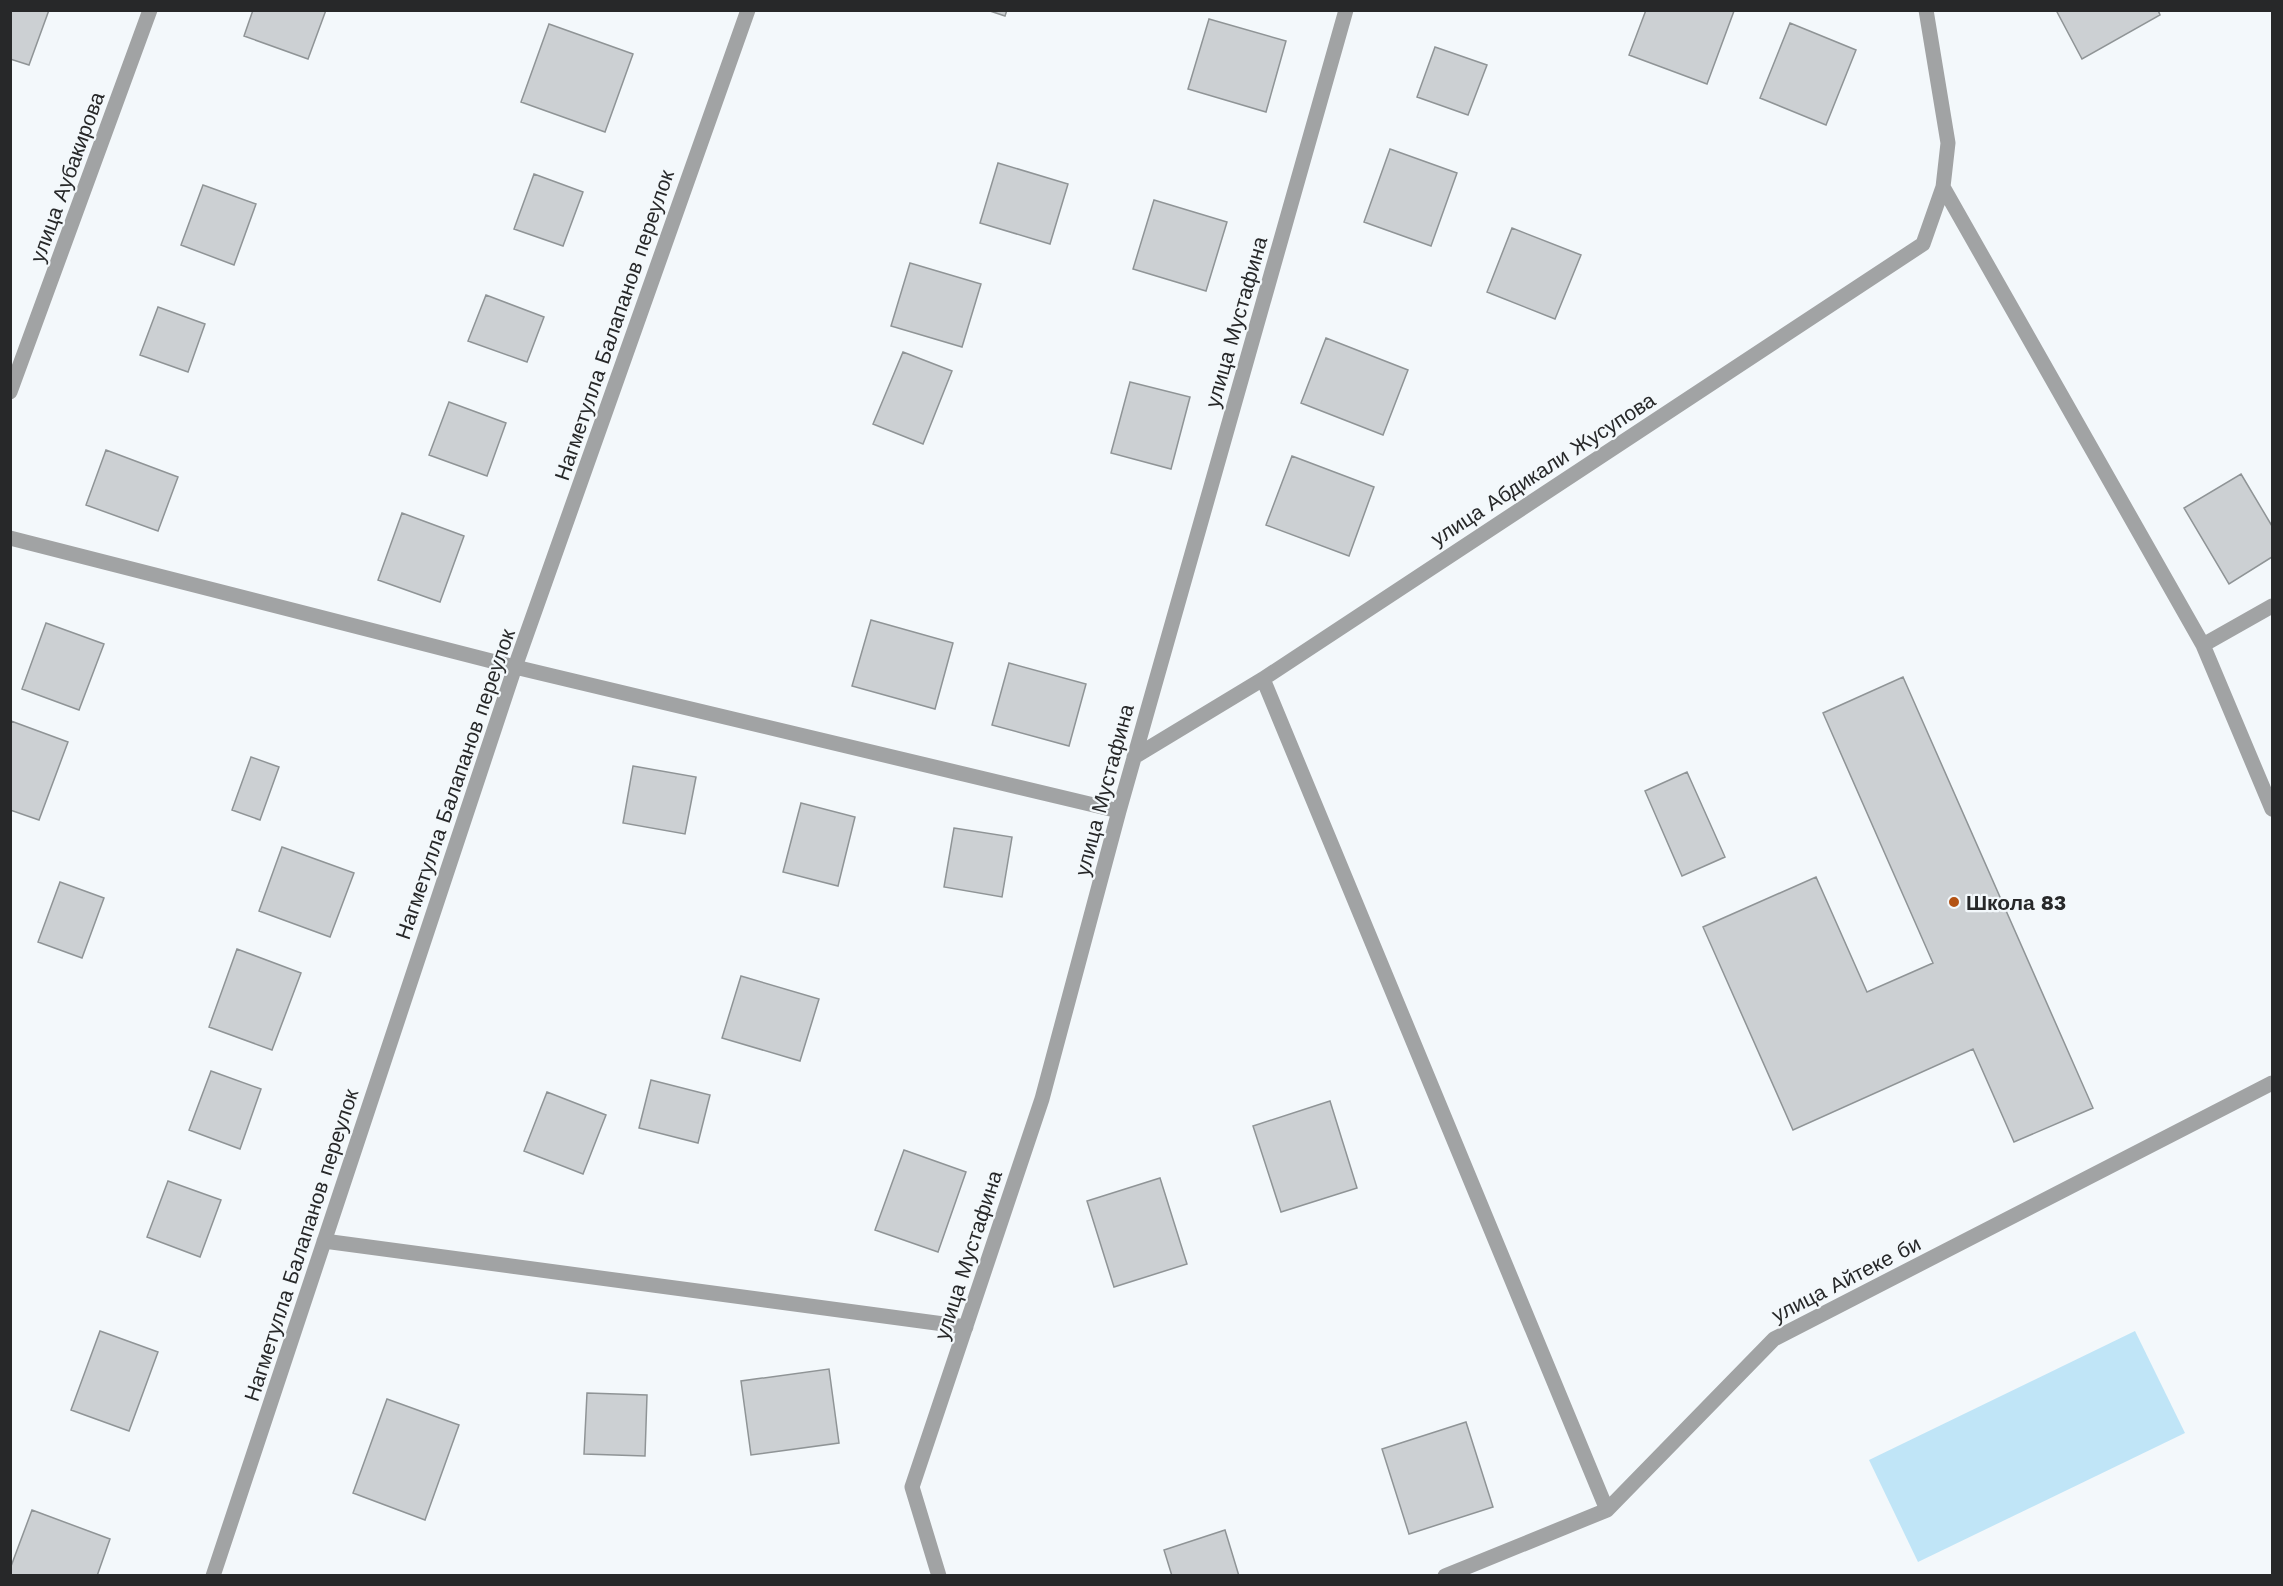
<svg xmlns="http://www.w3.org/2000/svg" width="2283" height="1586" viewBox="0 0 2283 1586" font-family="'Work Sans',sans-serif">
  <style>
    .green { fill: #c0e5f7 }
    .building { fill: #ccd0d3; stroke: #8f9496; stroke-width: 1.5 }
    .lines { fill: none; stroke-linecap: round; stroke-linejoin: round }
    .minor { stroke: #a1a3a4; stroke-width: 15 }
    .poi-dot { fill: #b35213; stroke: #f3f8fb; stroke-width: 2 }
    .labels { text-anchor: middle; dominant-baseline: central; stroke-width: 4.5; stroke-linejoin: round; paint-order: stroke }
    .street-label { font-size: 21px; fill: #272829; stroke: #f3f8fb }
    .poi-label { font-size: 21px; font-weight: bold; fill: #272829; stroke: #f3f8fb; text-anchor: start }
  </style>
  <rect width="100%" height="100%" fill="#f3f8fb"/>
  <path class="green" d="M2135,1331L2185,1433L1918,1562L1869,1460Z"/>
  <path class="building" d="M10,10H49L29,65L10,59Z
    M253,10H326L308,59L244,36Z
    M987,10H1007L1005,16Z
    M1646,10L1734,11L1707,84L1629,55Z
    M2056,10H2158L2160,15L2082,59Z
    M1209,19L1286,41L1266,112L1188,89Z
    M1790,23L1856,50L1826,125L1760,98Z
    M549,24L633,54L605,132L521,102Z
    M1435,47L1487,65L1468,115L1417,97Z
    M1390,149L1457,173L1431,246L1364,222Z
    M998,163L1068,184L1050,244L980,223Z
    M534,174L583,192L563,246L514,229Z
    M203,185L256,204L234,265L181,245Z
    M1154,200L1227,222L1206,291L1133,269Z
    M1512,228L1581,255L1555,319L1487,292Z
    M910,263L981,284L962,347L891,326Z
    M486,295L544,317L527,362L468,341Z
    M158,307L205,324L188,372L140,355Z
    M1326,338L1408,370L1383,435L1301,403Z
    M903,352L952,371L923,444L873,424Z
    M1130,382L1190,397L1171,469L1111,453Z
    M449,402L506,423L487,476L429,455Z
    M106,450L178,477L158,531L86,505Z
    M1292,456L1374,487L1349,556L1266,525Z
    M2241,474L2272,526V557L2229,584L2184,508Z
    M402,513L464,536L440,602L378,580Z
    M871,620L953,643L935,709L852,686Z
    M46,623L104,644L79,710L22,689Z
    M1009,663L1086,684L1069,746L992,725Z
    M1903,677L2093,1108L2014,1142L1973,1049L1793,1130L1703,927L1816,877L1867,992L1933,963L1823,713Z
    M11,721L68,742L39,820L10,810Z
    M251,757L279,767L260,820L232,810Z
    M633,766L696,777L685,834L623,823Z
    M1687,772L1725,857L1682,876L1645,791Z
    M801,803L855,817L838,886L783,872Z
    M954,828L1012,837L1002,897L944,887Z
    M282,847L354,873L330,937L259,911Z
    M60,882L104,898L82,958L38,942Z
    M237,949L301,973L272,1050L209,1027Z
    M741,976L819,999L800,1061L722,1038Z
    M211,1071L261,1089L240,1149L189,1130Z
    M651,1080L710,1095L698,1143L639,1128Z
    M547,1092L606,1115L583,1174L524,1151Z
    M1330,1101L1357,1188L1281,1212L1253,1126Z
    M904,1150L966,1172L938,1252L875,1230Z
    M1160,1178L1187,1264L1114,1287L1087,1201Z
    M168,1181L221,1200L200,1257L147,1237Z
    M100,1331L158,1352L129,1431L71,1410Z
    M829,1369L839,1443L751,1455L741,1381Z
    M587,1393L647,1395L645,1456L584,1454Z
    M387,1399L459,1425L425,1520L353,1493Z
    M1466,1422L1493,1507L1409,1534L1382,1449Z
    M32,1510L110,1539L97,1576L10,1575V1569Z
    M1225,1530L1239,1576H1172L1164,1550Z"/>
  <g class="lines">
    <path class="minor" d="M1926,10L1948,143L1943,187L2203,645L2272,809
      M10,392L150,10
      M10,538L515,667L1119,811
      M2203,645L2272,606
      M1263,679L1607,1510
      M1134,757L1263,679L1923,244L1943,187
      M324,1241L966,1327
      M213,1576L515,667L748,10
      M939,1576L912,1487L1042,1099L1119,811L1346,10
      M1445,1576L1607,1510L1774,1339L2272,1083"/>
  </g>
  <circle class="poi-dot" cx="1954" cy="902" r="6"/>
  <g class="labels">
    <g class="street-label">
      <text transform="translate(67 177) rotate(-70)">улица Аубакирова</text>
      <text transform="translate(1236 322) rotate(-74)">улица Мустафина</text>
      <text transform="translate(614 325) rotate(-71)">Нагметулла Балапанов переулок</text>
      <text transform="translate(1543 469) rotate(-33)">улица Абдикали Жусупова</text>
      <text transform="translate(455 784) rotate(-71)">Нагметулла Балапанов переулок</text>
      <text transform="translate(1104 790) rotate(-75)">улица Мустафина</text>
      <text transform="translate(301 1245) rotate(-72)">Нагметулла Балапанов переулок</text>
      <text transform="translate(968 1255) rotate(-72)">улица Мустафина</text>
      <text transform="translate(1846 1279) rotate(-27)">улица Айтеке би</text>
    </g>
    <g class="poi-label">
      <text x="1966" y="902">Школа 83</text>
    </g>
  </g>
  <rect width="2283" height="1586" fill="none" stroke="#272829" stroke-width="24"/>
</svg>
